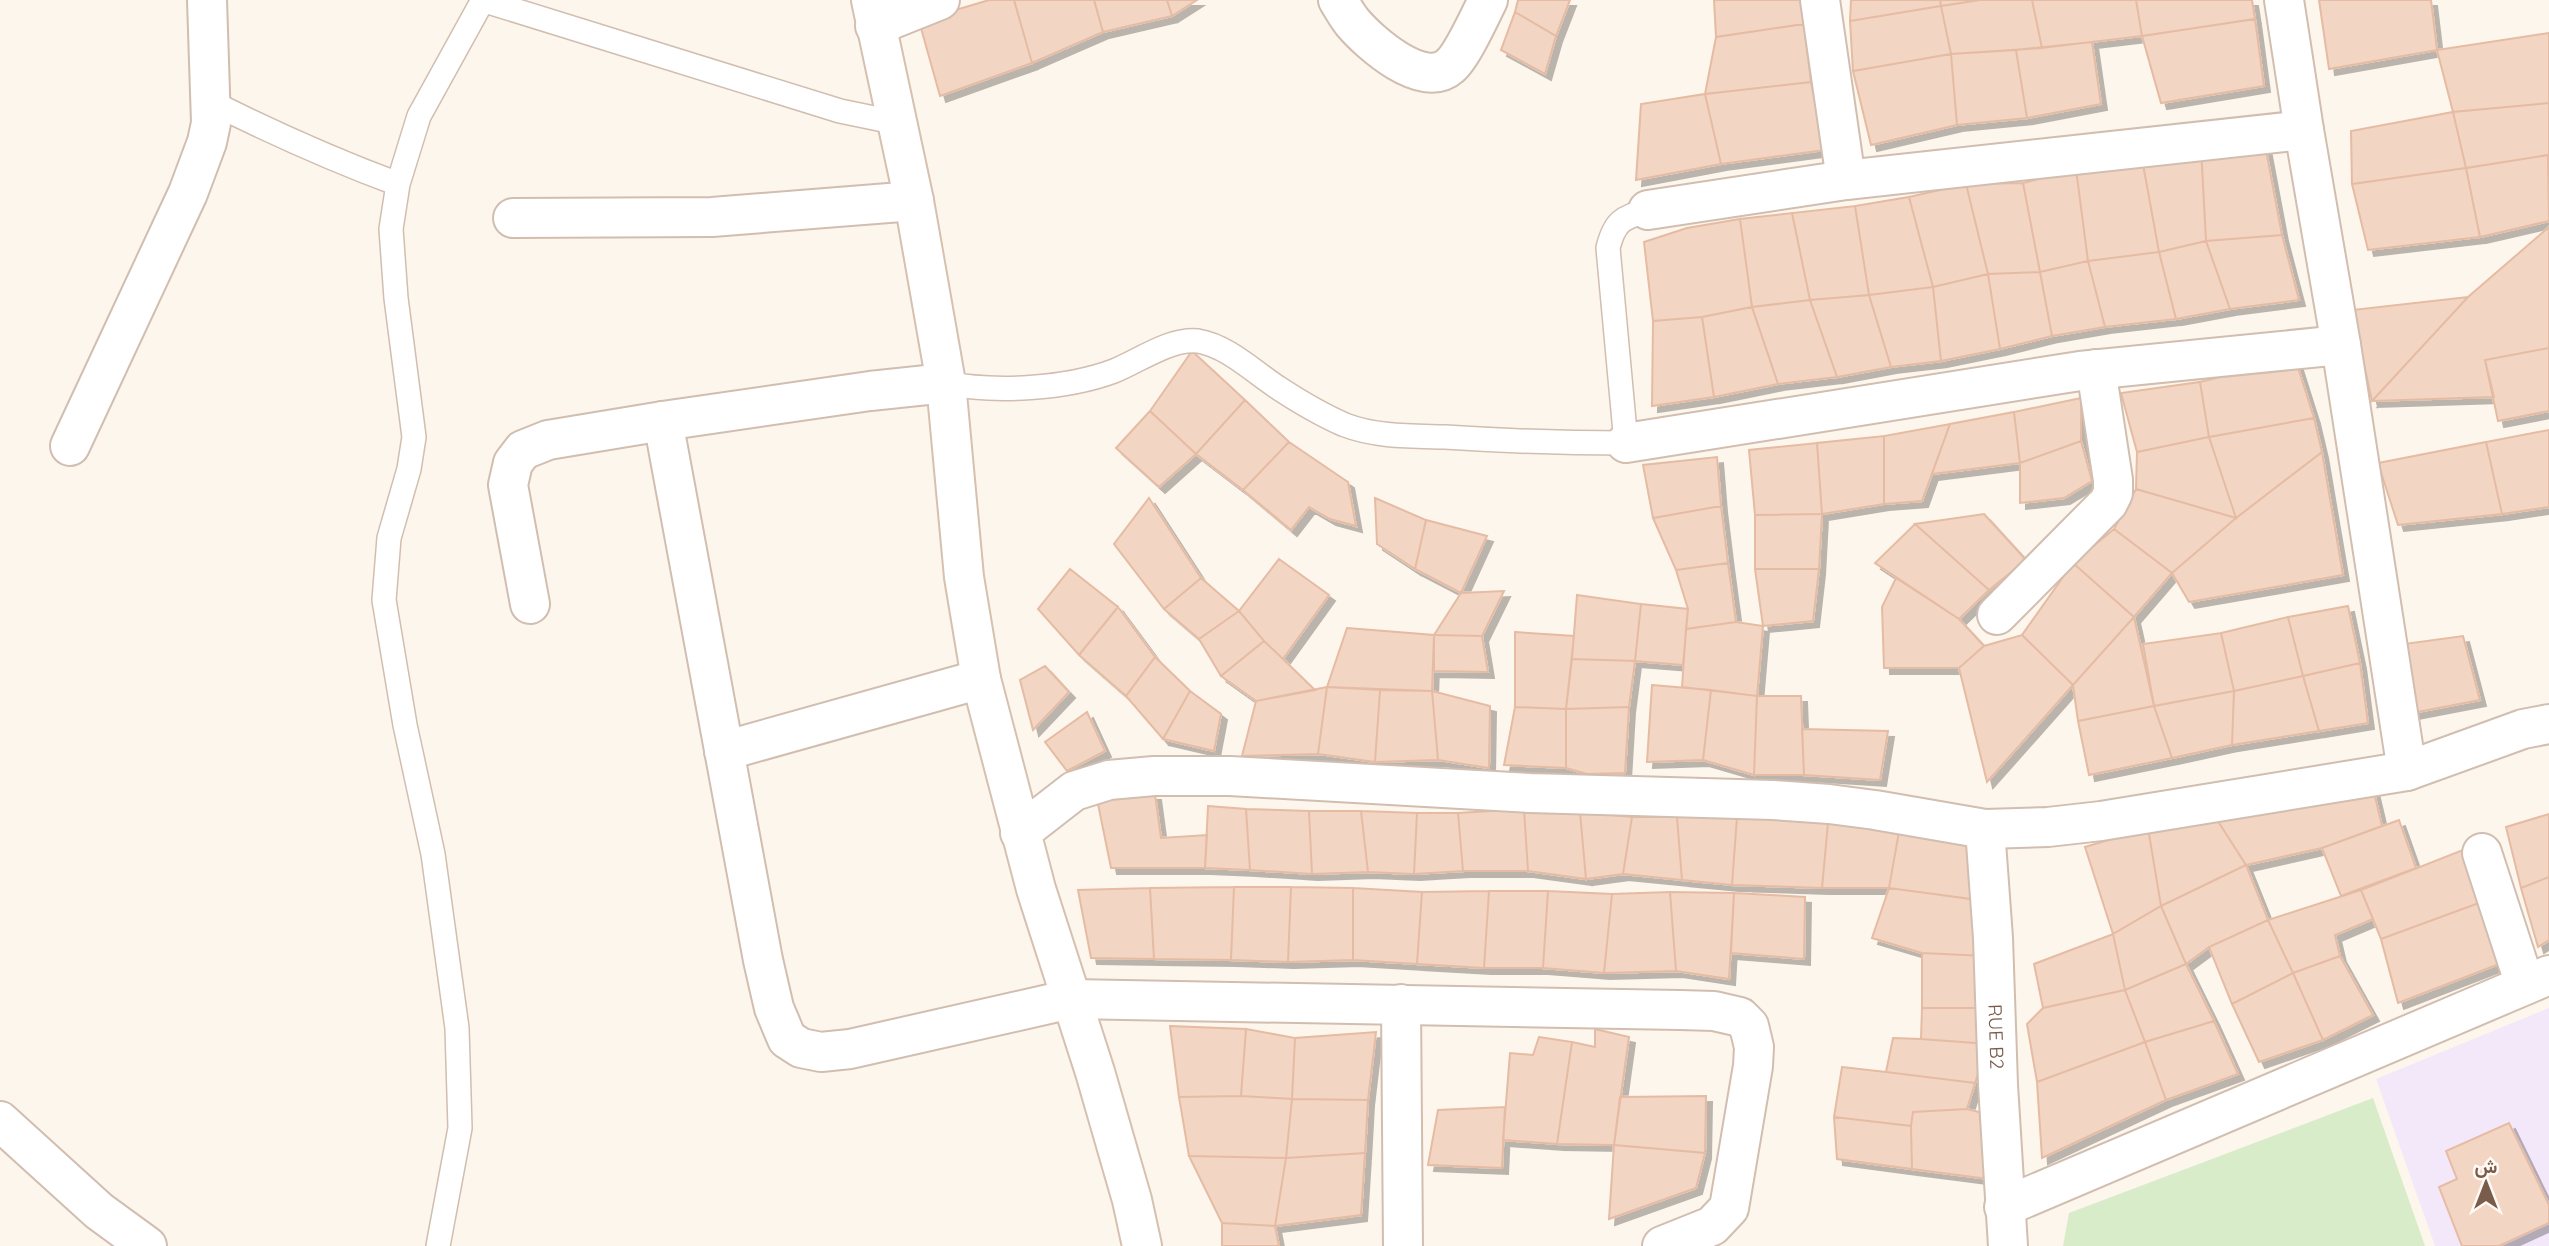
<svg xmlns="http://www.w3.org/2000/svg" width="2549" height="1246" viewBox="0 0 2549 1246" font-family="Quicksand,Vazirmatn,sans-serif">
  <style>
    .education { fill: #f3e8fa }
    .green { fill: #d8ecc9 }
    .building { fill: #f3d5c3; stroke: #e6bba3; stroke-width: 2; filter: url(#shadow) }
    .lines { fill: none; stroke-linecap: round; stroke-linejoin: round }
    .lane-casing { stroke: #d1beb0; stroke-width: 26 }
    .street-casing { stroke: #d1beb0; stroke-width: 42 }
    .secondary-casing { stroke: #d6c0b0; stroke-width: 42 }
    .lane { stroke: #fff; stroke-width: 23 }
    .street { stroke: #fff; stroke-width: 38 }
    .secondary { stroke: #fff; stroke-width: 38 }
    .labels { text-anchor: middle; dominant-baseline: central; stroke-width: 5; stroke-linejoin: round; paint-order: stroke }
    .street-label { font-size: 19px; fill: #7a5c4d; stroke: #fffaf3 }
  </style>
  <defs>
    <filter id="shadow"><feDropShadow dx="6" dy="6" stdDeviation="0" flood-color="#0004"/></filter>
  </defs>
  <rect width="100%" height="100%" fill="#fdf6ec"/>
  <path class="education" d="M2549,1008V1246H2435L2376,1079Z"/>
  <path class="green" d="M2373,1098L2425,1246H2063L2069,1213Z"/>
  <path class="building" d="M989,0H1014L1032,63L940,96L919,21Z
    M1014,0H1094L1103,32L1032,63Z
    M1094,0H1167L1172,16L1103,32Z
    M1167,0H1197L1172,16Z
    M1518,0H1570L1556,36L1515,12Z
    M1714,0H1800L1804,24L1716,37Z
    M1851,0H1940L1941,6L1850,21Z
    M1940,0H1980L1941,6Z
    M1980,0H2032L2042,48L1951,54L1941,6Z
    M2032,0H2136L2142,36L2042,48Z
    M2136,0H2252L2255,19L2142,36Z
    M2319,0H2431L2437,50L2329,69Z
    M1941,6L1951,54L1853,71L1850,21Z
    M1515,12L1556,36L1545,74L1501,50Z
    M2255,19L2264,86L2161,103L2142,36Z
    M1804,24L1811,82L1705,94L1716,37Z
    M2549,33V103L2453,112L2437,50Z
    M2092,42L2101,104L2027,118L2016,50Z
    M2016,50L2027,118L1957,125L1951,54Z
    M1951,54L1957,125L1871,145L1853,71Z
    M1811,82L1825,150L1721,164L1705,94Z
    M1705,94L1721,164L1636,180L1641,104Z
    M2549,103V155L2466,168L2453,112Z
    M2453,112L2466,168L2352,184L2351,131Z
    M2265,145L2282,235L2206,241L2201,147Z
    M2201,147L2206,241L2159,252L2142,159Z
    M2548,155L2549,221L2480,237L2466,168Z
    M2142,159L2159,252L2088,261L2076,169Z
    M2466,168L2480,237L2368,250L2352,184Z
    M2076,169L2088,261L2040,272L2023,183Z
    M2023,183L2040,272L1988,274L1966,184Z
    M1966,184L1988,274L1933,287L1909,197Z
    M1909,197L1933,287L1869,295L1855,206Z
    M1855,206L1869,295L1810,300L1792,213Z
    M1792,213L1810,300L1752,307L1740,219Z
    M1740,219L1752,307L1702,317L1653,321L1644,242L1687,228Z
    M2549,227V348L2485,360L2494,397L2372,401L2468,297Z
    M2282,235L2299,300L2230,309L2206,241Z
    M2206,241L2230,309L2176,319L2159,252Z
    M2159,252L2176,319L2105,327L2088,261Z
    M2088,261L2105,327L2052,336L2040,272Z
    M2040,272L2052,336L2000,349L1988,274Z
    M1988,274L2000,349L1941,361L1933,287Z
    M1933,287L1941,361L1891,367L1869,295Z
    M1869,295L1891,367L1837,377L1810,300Z
    M2468,297L2372,401L2352,310Z
    M1810,300L1837,377L1778,384L1752,307Z
    M1752,307L1778,384L1714,397L1702,317Z
    M1702,317L1714,397L1652,406L1653,321Z
    M2549,348V411L2498,421L2485,360Z
    M1192,351L1245,400L1196,454L1150,411Z
    M2295,358L2314,418L2209,437L2200,382Z
    M2200,382L2209,437L2137,452L2121,393Z
    M2081,398V441L2020,463L2014,412Z
    M1245,400L1289,442L1243,490L1196,454Z
    M1150,411L1196,454L1159,487L1116,448Z
    M2014,412L2020,463L1932,474L1950,424Z
    M2314,418L2322,452L2236,518L2209,437Z
    M1950,424L1922,501L1884,504V436Z
    M2549,430V507L2502,514L2486,442Z
    M1884,436V504L1822,514L1817,443Z
    M2209,437L2236,518L2136,489L2137,452Z
    M2081,441L2092,481L2064,498L2020,503V463Z
    M1289,442L1348,482L1356,526L1330,519L1309,507L1291,530L1243,490Z
    M2486,442L2502,514L2398,525L2378,463Z
    M1817,443L1822,514L1755,515L1749,450Z
    M2322,452L2343,575L2189,602L2172,573L2236,518Z
    M1717,457L1721,506L1653,518L1643,465Z
    M2136,489L2236,518L2172,573L2114,529Z
    M1149,498L1201,578L1164,609L1114,544Z
    M1375,498L1426,520L1415,569L1377,544Z
    M1721,506L1728,563L1676,570L1653,518Z
    M1822,514L1819,569H1755V515Z
    M1984,514L2026,560L1989,590L1915,524Z
    M1426,520L1487,536L1461,593L1415,569Z
    M1915,524L1989,590L1959,619L1875,563Z
    M2114,529L2172,573L2134,617L2073,563Z
    M1279,559L1329,595L1283,659L1264,641L1239,611Z
    M1728,563L1736,622L1686,629L1688,609L1676,570Z
    M2073,563L2134,617L2073,685L2022,635Z
    M1070,569L1118,607L1079,655L1038,609Z
    M1755,569H1819L1813,621L1763,626Z
    M1201,578L1239,611L1199,639L1164,609Z
    M1896,578L1959,619L1984,646L1959,668H1884L1882,607Z
    M1504,591L1482,636L1434,635L1461,593Z
    M1577,595L1641,604L1635,661L1572,659Z
    M1641,604L1688,609L1683,665L1635,661Z
    M2348,606L2360,663L2303,676L2288,617Z
    M1118,607L1155,657L1126,696L1079,655Z
    M1239,611L1264,641L1221,676L1199,639Z
    M2134,617L2154,706L2078,721L2073,685Z
    M2288,617L2303,676L2234,691L2221,633Z
    M1736,622L1763,626L1757,696L1682,687L1686,629Z
    M1347,628L1434,635L1432,691L1327,687Z
    M1515,632L1574,636L1566,709L1515,707Z
    M2221,633L2234,691L2154,706L2143,644Z
    M1434,635L1482,636L1488,672L1434,671Z
    M2022,635L2073,685L1987,782L1959,668L1984,646Z
    M2463,636L2480,700L2407,714L2404,644Z
    M1264,641L1283,659L1315,690L1256,701L1221,676Z
    M1155,657L1190,691L1163,739L1126,696Z
    M1572,659L1635,661L1629,707L1566,709Z
    M2360,663L2368,723L2319,731L2303,676Z
    M1045,666L1069,692L1033,730L1020,680Z
    M2303,676L2319,731L2232,745L2234,691Z
    M1652,685L1711,690L1703,760L1647,762Z
    M1327,687L1318,754L1242,756L1256,701Z
    M1327,687L1380,690L1375,762L1318,754Z
    M1380,690L1432,691L1438,760L1375,762Z
    M1711,690L1757,696L1754,775L1703,760Z
    M1190,691L1221,714L1214,751L1163,739Z
    M1432,691L1490,706L1489,768L1438,760Z
    M2234,691L2232,745L2172,758L2154,706Z
    M1757,696H1801L1804,775H1754Z
    M2154,706L2172,758L2089,775L2078,721Z
    M1515,707L1566,709V768L1504,765Z
    M1629,707L1625,773L1587,774L1566,768V709Z
    M1087,712L1105,751L1067,771L1045,742Z
    M1802,729L1888,731L1880,780L1804,775Z
    M2372,784L2382,826L2322,848L2246,865L2214,815Z
    M1096,794H1155L1161,838L1207,835L1205,868H1111Z
    M1208,806L1246,809L1250,870L1205,868Z
    M1246,809L1309,811L1312,874L1250,870Z
    M1524,809L1528,871H1463L1458,813Z
    M1524,809L1580,812L1586,879L1528,871Z
    M1309,811H1361L1368,872L1312,874Z
    M1361,811L1417,813L1414,874L1368,872Z
    M1580,812L1632,817L1623,874L1586,879Z
    M1417,813H1458L1463,871L1414,874Z
    M2549,814V877L2521,888L2506,827Z
    M2214,815L2246,865L2161,906L2148,828Z
    M1632,817H1677L1682,880L1623,874Z
    M1677,817H1737L1732,885L1682,880Z
    M1737,817L1828,823L1822,888L1732,885Z
    M2399,820L2416,868L2341,896L2322,848Z
    M1828,823L1900,826L1889,888H1822Z
    M1900,826L1978,836V900L1889,888Z
    M2148,828L2161,906L2113,934L2085,847Z
    M2473,846L2487,900L2381,939L2361,890Z
    M2246,865L2268,920L2209,947L2186,964L2161,906Z
    M2549,877V940L2538,947L2521,888Z
    M1234,887H1291L1288,962L1231,960Z
    M1234,887L1231,960L1154,959L1150,888Z
    M1291,887L1353,888V960L1288,962Z
    M1150,888L1154,959L1091,958L1078,890Z
    M1353,888L1422,892L1417,964L1353,960Z
    M1889,888L1978,900L1985,956L1922,953L1872,938Z
    M2361,890L2373,919L2335,935L2340,956L2293,973L2268,920Z
    M1489,891L1484,968L1417,964L1422,892Z
    M1489,891H1548L1543,968H1484Z
    M1548,891L1612,894L1604,973L1543,968Z
    M1670,892L1676,971L1604,973L1612,894Z
    M1670,892L1734,893L1729,979L1676,971Z
    M1734,893L1805,897L1804,959L1731,953Z
    M2487,900L2507,961L2398,1003L2381,939Z
    M2161,906L2186,964L2125,990L2113,934Z
    M2268,920L2293,973L2232,1004L2209,947Z
    M2113,934L2125,990L2043,1008L2034,964Z
    M1922,953L1985,956L1988,1008H1922Z
    M2340,956L2373,1015L2323,1040L2293,973Z
    M2186,964L2214,1021L2145,1042L2125,990Z
    M2293,973L2323,1040L2259,1062L2232,1004Z
    M2125,990L2145,1042L2037,1082L2027,1024L2043,1008Z
    M1922,1008H1988V1044L1921,1039Z
    M2214,1021L2238,1074L2166,1100L2145,1042Z
    M1170,1026L1246,1029L1241,1096L1179,1097Z
    M1246,1029L1295,1038L1292,1099L1241,1096Z
    M1595,1029L1629,1037L1614,1145L1557,1144L1572,1042L1595,1047Z
    M1376,1032L1368,1100L1292,1099L1295,1038Z
    M1539,1037L1572,1042L1557,1144L1503,1140L1510,1053L1533,1055Z
    M1893,1038L1921,1039L1988,1044L1975,1083L1886,1072Z
    M2145,1042L2166,1100L2042,1158L2037,1082Z
    M1842,1067L1886,1072L1975,1083L1967,1109L1913,1112L1911,1126L1834,1117Z
    M1241,1096L1292,1099L1286,1158L1189,1156L1179,1097Z
    M1706,1096L1705,1153L1614,1145L1620,1097Z
    M1292,1099L1368,1100L1365,1153L1286,1158Z
    M1505,1107L1502,1168L1428,1165L1438,1110Z
    M1967,1109L1999,1117L1988,1179L1912,1169L1911,1126L1913,1112Z
    M1834,1117L1911,1126L1912,1169L1837,1159Z
    M2509,1123L2549,1205V1223L2499,1246H2462L2439,1187L2457,1179L2446,1151Z
    M1614,1145L1705,1153L1696,1188L1609,1219Z
    M1365,1153L1361,1215L1275,1226L1286,1158Z
    M1189,1156L1286,1158L1275,1226L1222,1223Z
    M1222,1223L1275,1226L1279,1246H1222Z"/>
  <g class="lines">
    <g class="lane-casing">
      <path id="lane" d="M482,0L840,111L898,123
        M209,101C271,132 333,160 398,184
        M946,383C995,393 1066,389 1114,371C1139,361 1170,338 1198,341C1228,346 1255,373 1280,389C1300,402 1324,416 1345,425C1376,437 1413,436 1445,437C1506,441 1566,443 1626,443L1608,248C1615,220 1623,218 1648,210
        M438,1246L460,1128L457,1028L433,854L405,725L384,600L389,538L409,469L414,437L396,298L391,229L398,184L419,116L483,0"/>
    </g>
    <g class="street-casing">
      <g id="street">
        <path d="M1338,0C1343,8 1347,16 1353,23C1370,43 1423,90 1450,66C1462,56 1480,16 1488,0"/>
        <path d="M1820,0L1846,180"/>
        <path d="M2284,0L2304,130L2341,345L2407,771"/>
        <path d="M875,26L940,0"/>
        <path d="M1648,210L1846,180L2304,130"/>
        <path d="M513,218L712,217L914,201"/>
        <path d="M663,421L763,960L774,1008L787,1039L801,1048L821,1052L850,1049L1071,999L1680,1010L1714,1011L1740,1017L1749,1026L1754,1047L1753,1066L1729,1208L1712,1226L1662,1246"/>
        <path d="M1626,443L2080,371L2341,345"/>
        <path d="M70,446L188,193L207,142L211,123L207,0"/>
        <path d="M530,604L508,485L513,463L523,450L548,440L663,421L870,391L946,383"/>
        <path d="M1997,615L2108,503L2113,493V480L2096,369"/>
        <path d="M724,751L981,679"/>
        <path id="s1" d="M1985,829L1993,938L1998,1085L2008,1246"/>
        <path d="M1020,833L1074,791L1109,780L1154,776H1230L1530,793L1773,800L1829,804L1875,810L1985,829L2048,827L2101,821L2407,771L2523,729L2549,724"/>
        <path d="M2482,853L2525,985"/>
        <path d="M1401,1004L1403,1246"/>
        <path d="M0,1121L99,1211L147,1246"/>
        <path d="M2004,1207L2549,975"/>
      </g>
    </g>
    <g class="secondary-casing">
      <path id="secondary" d="M871,0L914,201L946,383L964,577L981,679L1036,889L1095,1072L1132,1200L1142,1246"/>
    </g>
    <use href="#lane" class="lane"/>
    <use href="#street" class="street"/>
    <use href="#secondary" class="secondary"/>
  </g>
  <g class="labels">
    <g class="street-label">
      <text stroke="none"><textPath href="#s1" startOffset="208">RUE B2</textPath></text>
    </g>
  </g>
  <g transform="translate(2486 1183)" stroke="#fffaf3" stroke-width="5" paint-order="stroke">
  <path d="M0-5L12 26L0 18L-12 26Z" fill="#7a5c4d"/>
  <text y="-10" font-size="19" font-weight="bold" text-anchor="middle" fill="#7a5c4d">ش</text>
  </g>
</svg>
